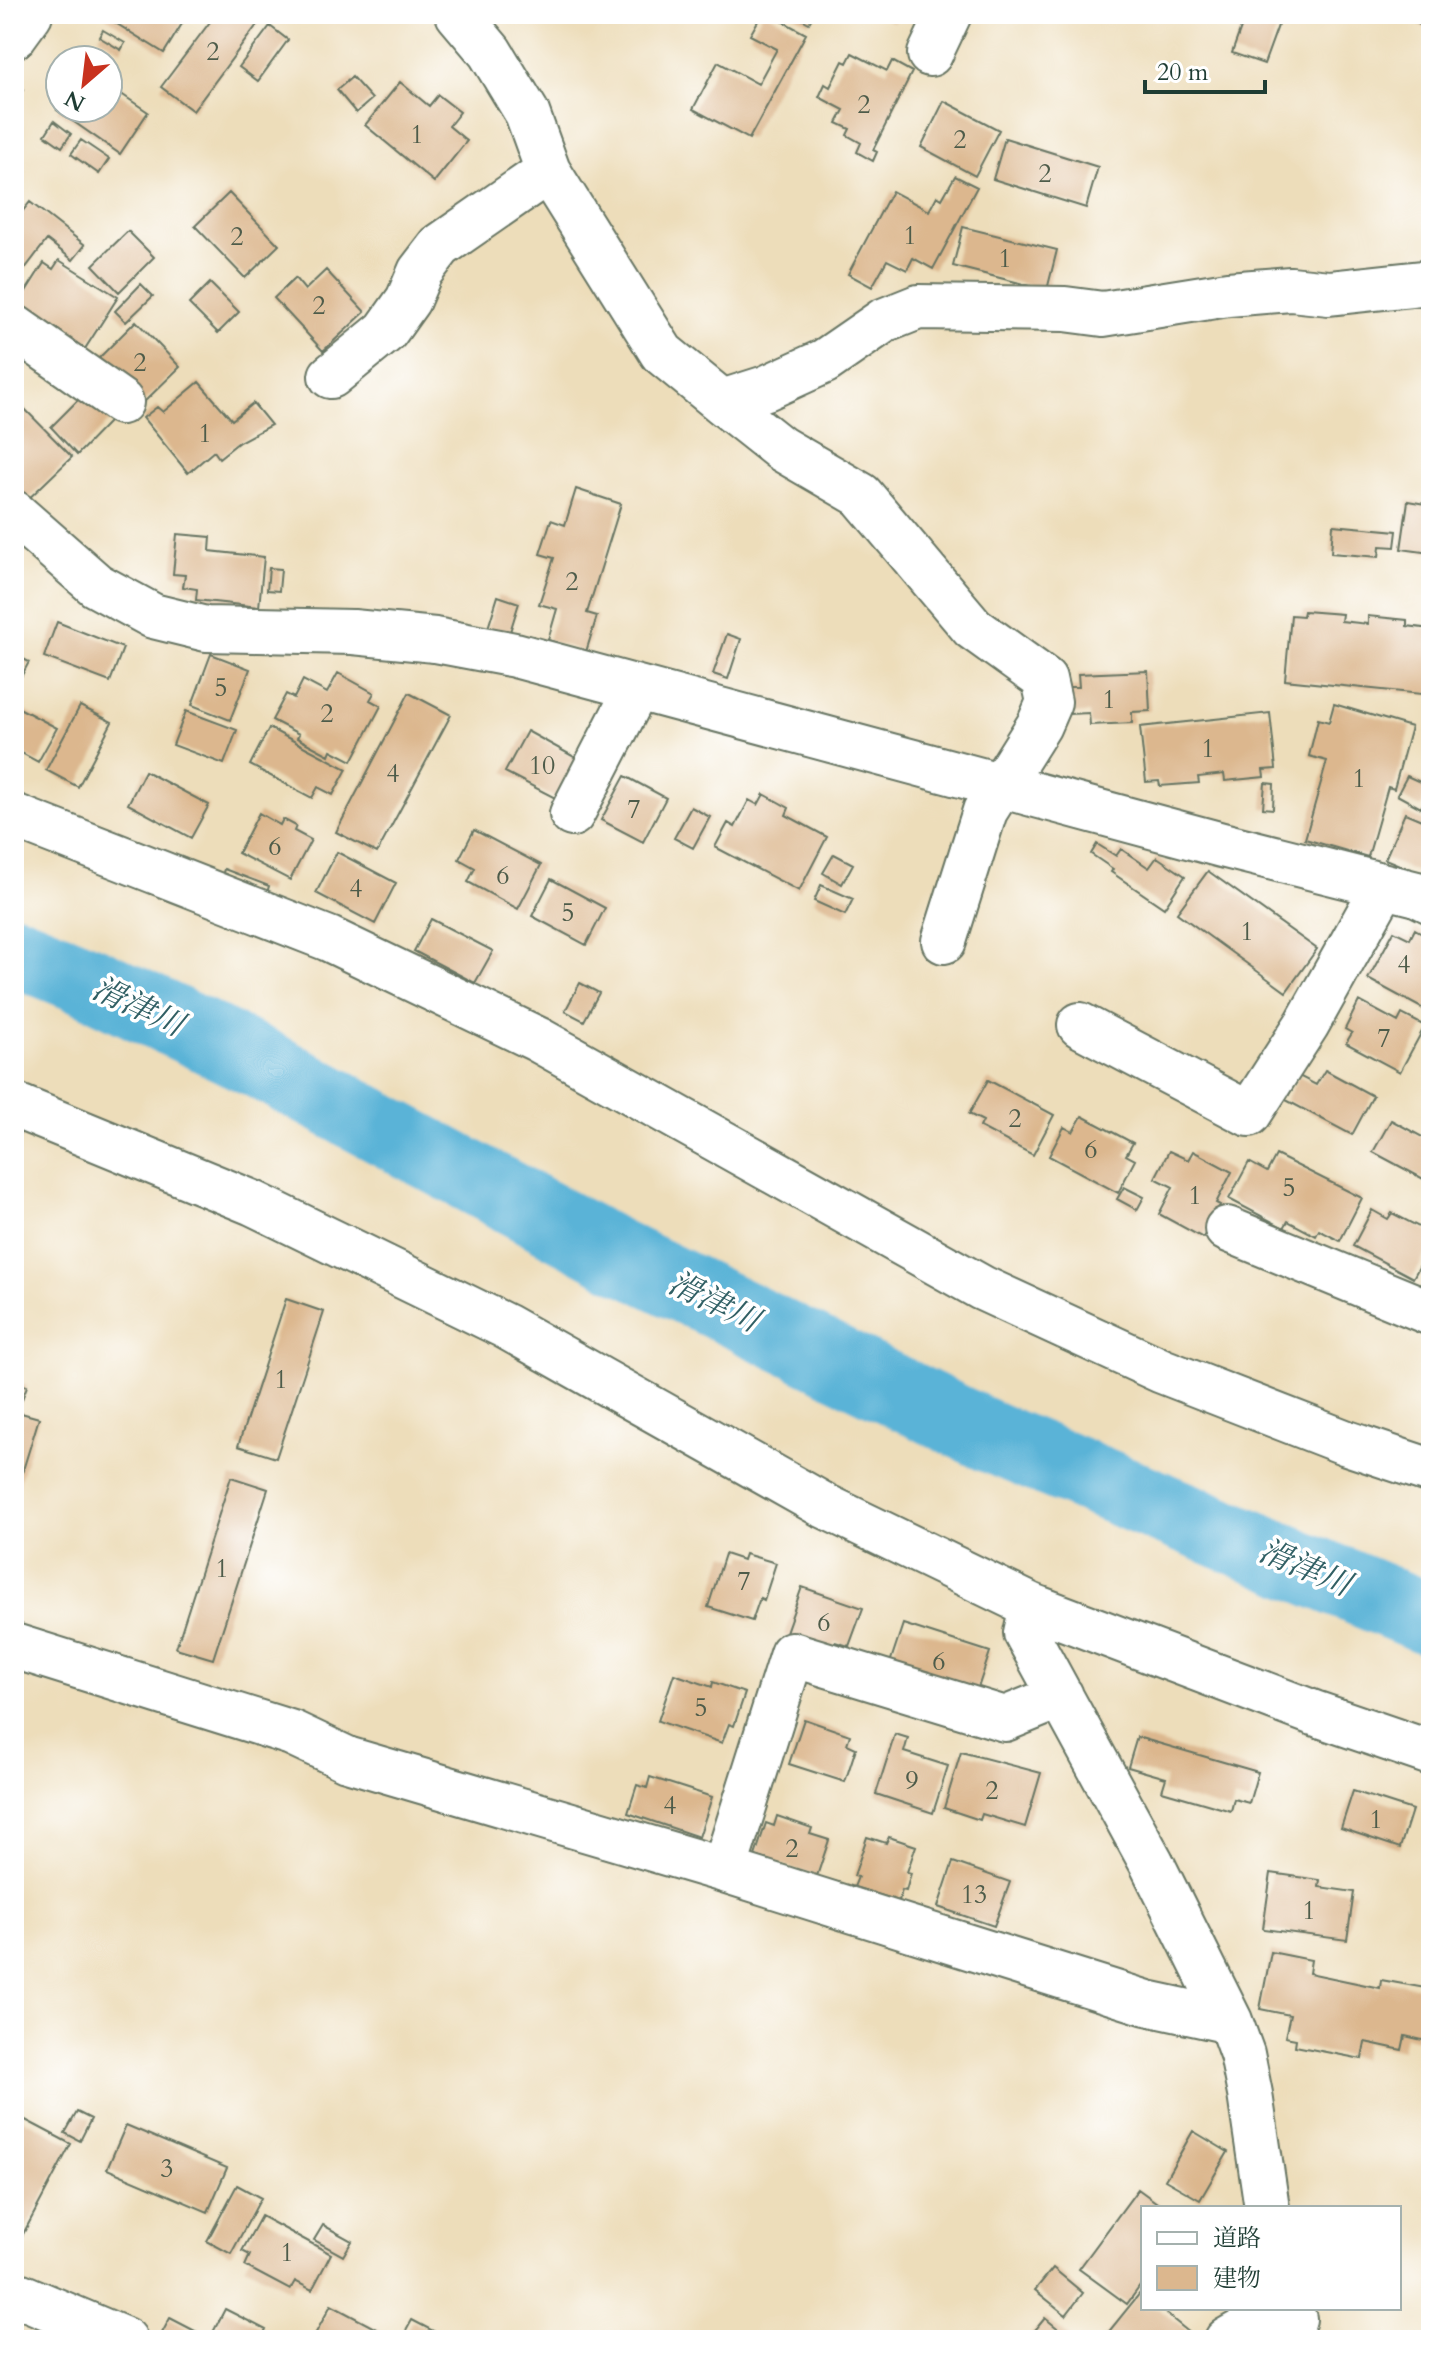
<svg xmlns="http://www.w3.org/2000/svg" width="1445" height="2354" viewBox="0 0 1445 2354" font-family="Cardo,'Noto Serif JP',serif">
  <style>
    .lines { fill: none; stroke-linecap: round; stroke-linejoin: round }
    .river { stroke: #5ab3d7; stroke-width: 72 }
    .building { fill: #dcb78e }
    .minor-casing { stroke: #677563; stroke-width: 48 }
    .minor { stroke: #fff; stroke-width: 44 }
    .labels { text-anchor: middle; dominant-baseline: central; stroke-width: 7; stroke-linejoin: round; paint-order: stroke }
    .number-label { font-size: 26px; fill: #4e5c4a }
    .water-label { font-size: 32px; font-style: italic; fill: #316065; stroke: #fff }
  </style>
  <rect width="100%" height="100%" fill="#fff"/>
  <filter id="ink" filterUnits="userSpaceOnUse"><feTurbulence type="fractalNoise" baseFrequency=".0125" numOctaves="2"/><feDisplacementMap in="SourceGraphic" scale="16" xChannelSelector="R" yChannelSelector="G"/><feConvolveMatrix kernelMatrix="1 2 1 2 8 2 1 2 1" color-interpolation-filters="sRGB"/></filter>
  <filter id="wash" filterUnits="userSpaceOnUse"><feTurbulence type="fractalNoise" baseFrequency=".006" numOctaves="4" result="noise"/><feDisplacementMap in="SourceGraphic" scale="32" xChannelSelector="R" yChannelSelector="G"/><feGaussianBlur stdDeviation="1.8" result="paint"/><feColorMatrix in="noise" values="0 0 0 0 0 0 0 0 0 0 0 0 0 0 0 0 0 1.4 0 .05"/><feComposite in="paint" operator="in"/></filter>
  <g filter="url(#wash)">
    <rect width="100%" height="100%" fill="#edddba"/>
    <g class="lines">
      <path class="river" d="M14,950L90,981L260,1063L611,1252L988,1436L1431,1620"/>
    </g>
    <g id="blocks">
      <path class="building" d="M101,14H188L164,53Z
        M216,14H265L193,111L161,87Z
        M762,14H769L806,34L749,139L693,109L718,62L758,84L777,49L750,35Z
        M793,14H814L809,23Z
        M878,14H898L893,22Z
        M1246,14H1262L1280,20L1264,64L1232,53Z
        M1400,14H1431V31Z
        M270,26L288,40L258,81L239,67Z
        M103,30L125,43L121,50L99,37Z
        M852,53L887,71L892,61L912,72L873,150L877,152L873,161L857,152L861,143L847,135L850,129L837,123L844,110L819,97L825,84L830,87L843,61L847,63Z
        M352,77L372,99L356,113L337,90Z
        M400,82L429,106L438,95L460,112L449,126L467,141L434,182L365,125Z
        M14,85L23,90L14,104Z
        M108,85L148,112L120,154L57,110L59,108H108Z
        M944,101L999,130L975,176L921,147Z
        M54,121L71,134L62,147L45,135Z
        M1005,138L1098,167L1086,208L993,179Z
        M81,140L109,159L99,174L71,154Z
        M955,176L977,187L933,269L913,258L907,270L887,260L872,287L848,274L892,191L929,211L937,196L942,199Z
        M229,193L279,245L245,278L195,226Z
        M30,202L85,245L73,260L47,240L14,283V222Z
        M963,227L1057,250L1047,290L953,266Z
        M128,231L154,257L119,292L93,265Z
        M59,260L118,297L81,355L14,310L44,263L53,269Z
        M326,270L365,312L323,351L274,298L295,278L305,290Z
        M210,283L239,312L218,333L189,304Z
        M141,284L153,296L126,322L115,311Z
        M136,321L180,367L143,403L99,358Z
        M199,382L232,420L253,403L271,425L239,442L219,458L214,451L188,473L143,418L157,407L163,412Z
        M84,394L110,421L77,455L51,427Z
        M14,398L72,457L21,506L14,498Z
        M576,489L621,504L587,613L597,616L586,652L548,640L557,609L539,604L554,558L540,554L551,520L565,525Z
        M1408,501L1431,505V553L1401,549Z
        M1333,525L1397,531L1395,547L1380,546L1379,557L1331,553Z
        M177,534L211,537L210,551L264,557L259,607L196,600L197,589L183,587L185,575L173,574Z
        M269,568L281,569L279,591L267,590Z
        M498,596L519,603L509,635L488,628Z
        M1304,611L1342,614L1341,621L1368,624V616L1407,620V626L1431,629V695L1285,680L1291,615L1303,616Z
        M57,622L123,648L110,682L44,657Z
        M727,634L741,639L728,679L713,674Z
        M14,654L29,662L14,690Z
        M211,654L250,669L230,720L192,705Z
        M1148,671L1150,711L1132,712V723L1090,725L1089,713L1069,714L1068,687H1079L1078,674Z
        M338,673L374,693L370,700L381,706L352,761L331,750L329,755L297,738L299,734L272,720L286,694L294,698L303,680L327,693Z
        M409,693L451,715L377,853L336,832Z
        M1334,704L1411,727L1394,789L1388,787L1368,857L1305,839L1327,761L1309,756L1318,719L1329,722Z
        M80,706L112,722L78,787L46,770Z
        M19,708L57,728L38,762L14,749V717Z
        M186,711L237,730L224,764L173,745Z
        M1270,713L1276,769L1263,770L1264,777L1225,781L1224,774L1198,777L1199,783L1160,786L1159,781L1146,782L1140,727Z
        M269,728L347,769L333,795L318,787L312,798L250,765Z
        M527,731L578,759L557,799L505,772Z
        M145,771L209,805L191,838L128,804Z
        M625,776L666,798L643,842L601,820Z
        M1407,776L1431,787L1421,808L1397,795Z
        M1265,783L1274,784L1273,809L1263,808Z
        M764,794L789,808L786,815L827,837L799,891L715,847L728,823L735,827L749,800L758,805Z
        M691,807L710,817L693,848L674,838Z
        M259,813L280,825L283,819L296,826L294,831L311,840L290,880L238,853Z
        M1405,813L1431,824V878L1385,859Z
        M474,830L541,865L518,909L468,882L475,868L459,859Z
        M1097,844L1116,856L1121,849L1149,868L1157,857L1185,876L1164,908L1111,872L1113,869L1091,854Z
        M337,852L396,883L375,924L316,893Z
        M834,854L853,864L842,884L823,873Z
        M224,869L269,886L267,893L222,876Z
        M1208,871L1317,949L1286,992L1177,913Z
        M551,879L605,908L586,945L532,916Z
        M821,885L853,899L845,915L814,901Z
        M431,919L493,951L475,983L414,951Z
        M1415,929L1431,938V1007L1429,1012L1368,979L1394,931L1410,939Z
        M580,983L599,993L584,1021L565,1011Z
        M1359,1001L1398,1022L1402,1014L1425,1026L1400,1072L1346,1043L1352,1033L1345,1029Z
        M1325,1070L1373,1096L1352,1135L1286,1100L1299,1076L1316,1085Z
        M988,1080L1054,1115L1033,1155L980,1127L983,1121L969,1114Z
        M1082,1116L1133,1143L1126,1155L1135,1160L1118,1193L1049,1156L1064,1127L1073,1132Z
        M1391,1120L1424,1138L1428,1131L1431,1133V1183L1373,1152Z
        M1169,1151L1188,1160L1193,1151L1232,1172L1216,1203L1220,1205L1203,1238L1159,1214L1173,1187L1155,1178Z
        M1276,1155L1362,1198L1340,1241L1319,1230L1316,1236L1288,1221L1284,1228L1229,1199L1249,1162L1267,1172Z
        M1124,1187L1144,1197L1137,1210L1117,1199Z
        M1372,1210L1388,1219L1392,1213L1431,1233V1245L1413,1278L1353,1246Z
        M286,1299L324,1312L276,1458L238,1446Z
        M15,1382L27,1386L19,1407L14,1405Z
        M14,1411L39,1418L15,1496H14Z
        M231,1477L268,1489L213,1659L176,1648Z
        M725,1554L743,1560L745,1554L776,1563L764,1600L760,1598L752,1621L708,1607Z
        M802,1587L863,1608L849,1646L835,1642L832,1651L785,1635Z
        M903,1624L990,1652L975,1697L888,1669Z
        M674,1674L712,1687L713,1682L745,1693L734,1726L729,1724L722,1743L658,1721Z
        M804,1719L850,1735L847,1744L856,1748L845,1782L789,1764Z
        M895,1734L908,1738L904,1752L948,1766L933,1813L876,1794Z
        M1137,1737L1258,1772L1249,1803L1234,1799L1231,1811L1162,1791L1166,1778L1128,1767Z
        M961,1752L1041,1773L1025,1827L982,1814L980,1820L944,1808Z
        M650,1777L712,1797L699,1837L628,1813L637,1785L647,1788Z
        M1353,1791L1412,1810L1400,1848L1341,1828Z
        M777,1816L812,1828L810,1834L829,1840L817,1876L755,1856L766,1823L774,1826Z
        M867,1837L886,1843L889,1837L916,1846L907,1872L911,1873L906,1891L902,1890L899,1901L854,1887L858,1877L854,1876Z
        M953,1862L1010,1882L994,1926L938,1907Z
        M1271,1873L1320,1880L1319,1887L1354,1892L1347,1940L1263,1929Z
        M1271,1952L1311,1960L1309,1973L1380,1988L1381,1980L1431,1989V2042L1405,2036L1402,2050L1365,2042L1362,2059L1295,2046L1296,2039L1285,2037L1290,2015L1260,2009Z
        M77,2112L91,2119L80,2141L65,2133Z
        M14,2114L71,2144L14,2251Z
        M126,2125L227,2168L208,2212L107,2169Z
        M1193,2131L1228,2152L1200,2200L1165,2180Z
        M237,2185L261,2198L231,2254L207,2241Z
        M1138,2189L1164,2208H1143V2282L1127,2304L1079,2269Z
        M261,2216L331,2254L312,2290L295,2281L290,2290L245,2266L250,2255L242,2251Z
        M323,2225L352,2241L343,2256L314,2240Z
        M1053,2268L1083,2293L1066,2315L1035,2290Z
        M1140,2293L1143,2295V2308H1159L1196,2338L1195,2340H1102Z
        M331,2305L386,2334L382,2340H312Z
        M225,2309L266,2330L261,2340H209Z
        M170,2318L197,2332L192,2340H169L161,2335Z
        M1045,2318L1072,2340H1027Z
        M412,2320L437,2333L434,2340H401Z"/>
    </g>
  </g>
  <g filter="url(#ink)">
    <use href="#blocks" fill-opacity="0" stroke="#677563" stroke-width="2"/>
    <g class="lines">
      <g class="minor-casing">
        <path id="minor" d="M458,14L490,52L527,113L548,171L662,353L722,402L766,388L825,361L883,321L918,307L1065,309L1103,314L1228,294L1291,289L1329,293L1431,282
          M14,36L30,14
          M930,54L949,14
          M14,327L121,402
          M331,376L386,331L408,300L420,272L440,246L548,171
          M722,402L780,448L861,495L973,628L1044,679L1049,702L1039,725L985,811L944,941
          M14,513L96,585L153,616L206,629L353,632L435,640L515,655L1222,845L1417,894L1431,901
          M572,814L637,688
          M14,816L329,939L537,1039L982,1288L1162,1371L1347,1443L1431,1471
          M1080,1025L1249,1114L1307,1024L1384,886
          M14,1105L253,1203L505,1326L823,1505L1032,1606L1314,1713L1431,1753
          M1227,1229L1431,1313
          M1032,1606L1026,1633L1151,1862L1230,2021L1242,2054L1250,2094L1267,2208
          M14,1646L292,1733L347,1759L724,1870L1147,2003L1230,2021
          M724,1870L792,1654L1005,1719L1061,1696
          M14,2293L125,2340
          M1227,2340L1248,2328L1294,2319"/>
      </g>
      <use href="#minor" class="minor"/>
    </g>
  </g>
  <g class="labels">
    <g class="number-label">
      <text x="213" y="51">2</text>
      <text x="864" y="104">2</text>
      <text x="417" y="134">1</text>
      <text x="960" y="139">2</text>
      <text x="1045" y="173">2</text>
      <text x="910" y="235">1</text>
      <text x="237" y="236">2</text>
      <text x="1005" y="258">1</text>
      <text x="319" y="305">2</text>
      <text x="140" y="362">2</text>
      <text x="205" y="433">1</text>
      <text x="572" y="581">2</text>
      <text x="221" y="687">5</text>
      <text x="1109" y="699">1</text>
      <text x="327" y="713">2</text>
      <text x="1208" y="748">1</text>
      <text x="542" y="765">10</text>
      <text x="393" y="773">4</text>
      <text x="1359" y="778">1</text>
      <text x="634" y="809">7</text>
      <text x="275" y="846">6</text>
      <text x="503" y="875">6</text>
      <text x="356" y="888">4</text>
      <text x="568" y="912">5</text>
      <text x="1247" y="931">1</text>
      <text x="1404" y="964">4</text>
      <text x="1384" y="1038">7</text>
      <text x="1015" y="1118">2</text>
      <text x="1091" y="1149">6</text>
      <text x="1289" y="1187">5</text>
      <text x="1195" y="1195">1</text>
      <text x="281" y="1379">1</text>
      <text x="222" y="1568">1</text>
      <text x="744" y="1581">7</text>
      <text x="824" y="1622">6</text>
      <text x="939" y="1661">6</text>
      <text x="701" y="1707">5</text>
      <text x="912" y="1780">9</text>
      <text x="992" y="1790">2</text>
      <text x="670" y="1805">4</text>
      <text x="1376" y="1819">1</text>
      <text x="792" y="1848">2</text>
      <text x="974" y="1894">13</text>
      <text x="1309" y="1910">1</text>
      <text x="167" y="2168">3</text>
      <text x="287" y="2252">1</text>
    </g>
    <g class="water-label">
      <text transform="translate(138 1007) rotate(25)">滑津川</text>
      <text transform="translate(714 1302) rotate(26)">滑津川</text>
      <text transform="translate(1305 1568) rotate(23)">滑津川</text>
    </g>
  </g>
  <rect width="1445" height="2354" fill="none" stroke="#fff" stroke-width="48"/>
  <rect x="1141" y="2206" width="260" height="104" fill="#ffffff" stroke="#a5b1ae" stroke-width="2"/>
  <rect x="1157" y="2232" width="40" height="12" fill="#ffffff" stroke="#a5b1ae" stroke-width="2"/>
  <text x="1213" y="2246" font-size="24" fill="#1f3d34">道路</text>
  <rect x="1157" y="2266" width="40" height="24" fill="#dcb78e" stroke="#a5b1ae" stroke-width="2"/>
  <text x="1213" y="2286" font-size="24" fill="#1f3d34">建物</text>
  <g transform="translate(84 84) rotate(208)"><circle r="38" fill="#ffffff" stroke="#a5b1ae" stroke-width="2"/>
  <path d="M0-6L14 30L0 20L-14 30Z" fill="#c8321e"/>
  <text y="-12" font-size="22" font-weight="bold" text-anchor="middle" fill="#1f3d34">N</text>
  </g>
  <path d="M1145 80v12h120v-12" fill="none" stroke="#1f3d34" stroke-width="4"/>
  <text x="1157" y="80" font-size="24" fill="#1f3d34" stroke="#ffffff" stroke-width="6" paint-order="stroke">20 m</text>
</svg>
